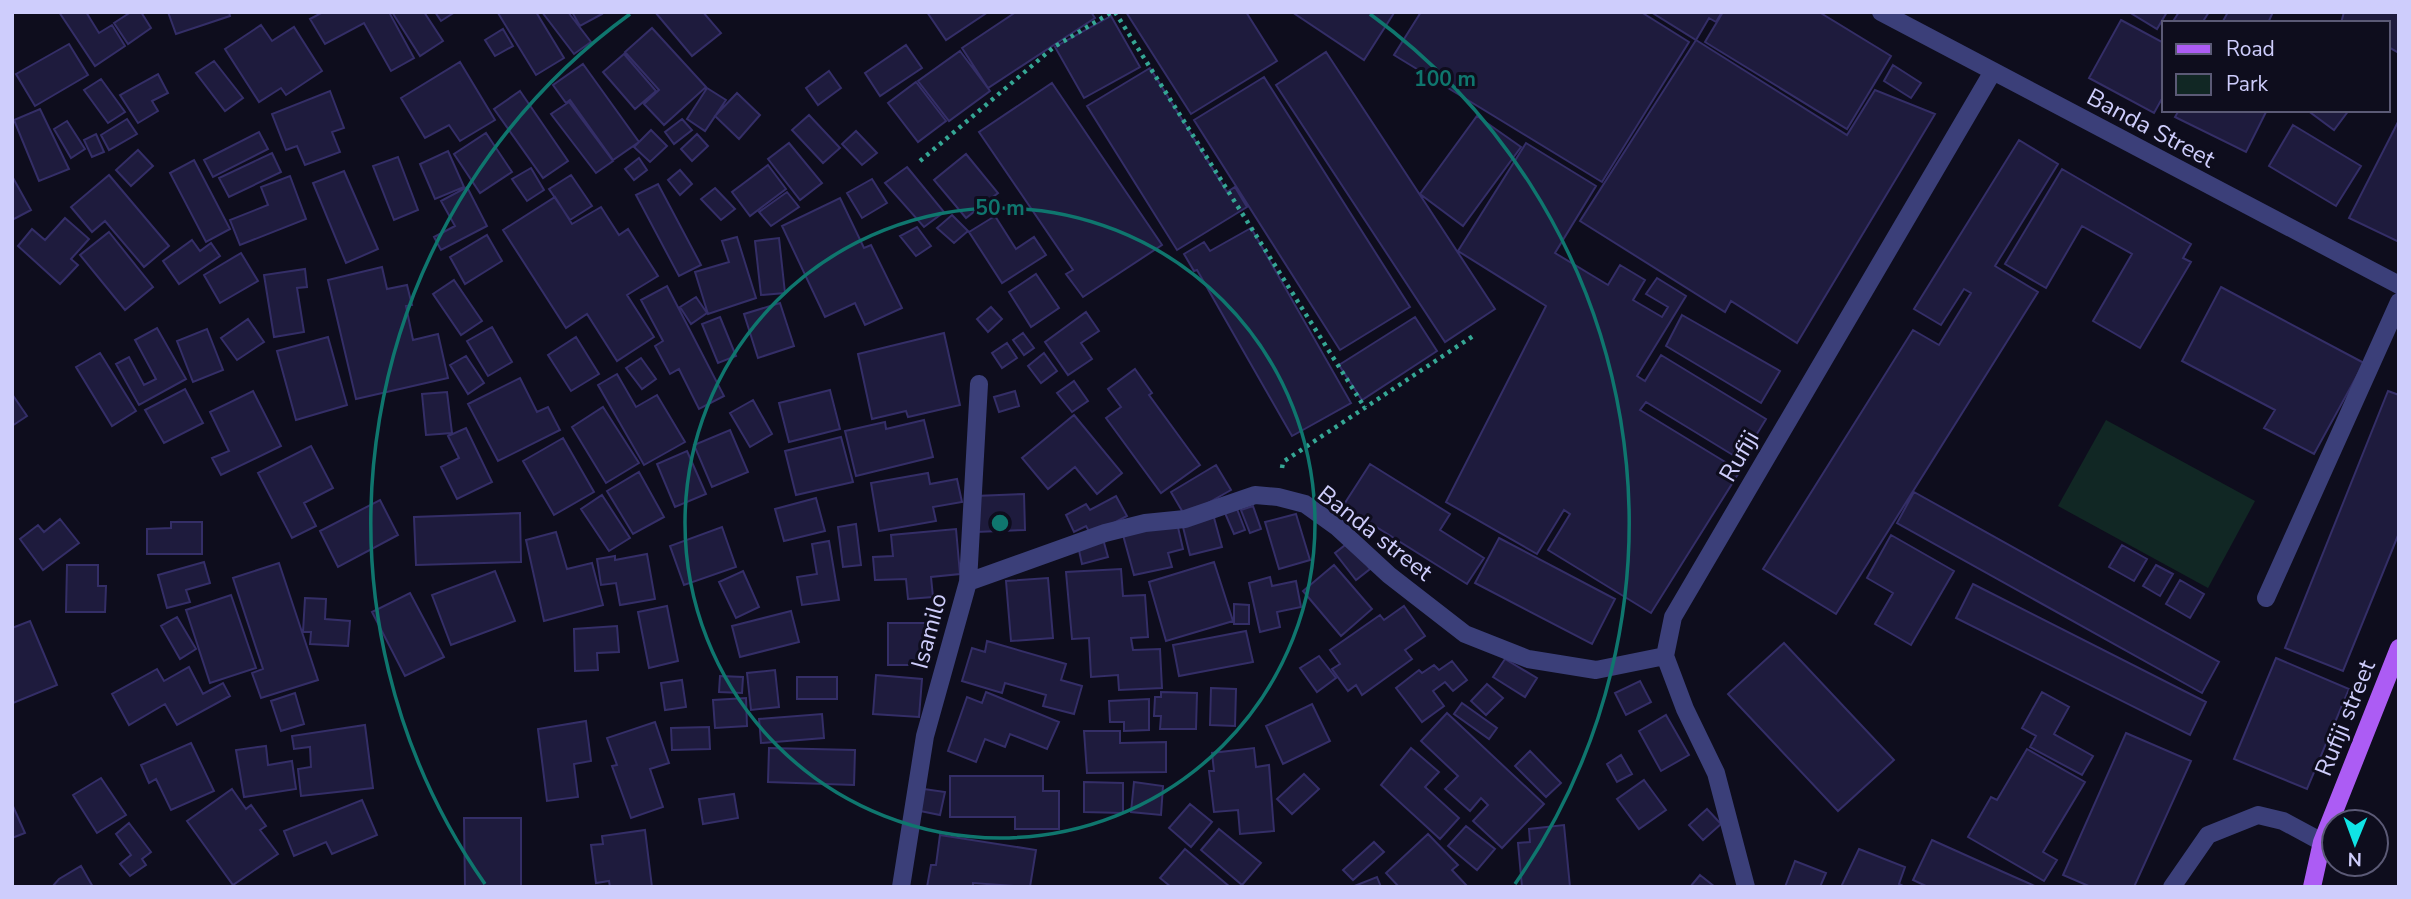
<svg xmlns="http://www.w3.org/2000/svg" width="2411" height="899" viewBox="0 0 2411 899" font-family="'Nunito Sans',sans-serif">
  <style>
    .green { fill: #112724 }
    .building { fill: #1e1b3d; stroke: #342e67; stroke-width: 2 }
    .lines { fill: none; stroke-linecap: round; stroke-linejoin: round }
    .path { stroke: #35a795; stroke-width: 4.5; stroke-dasharray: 3.5 5; stroke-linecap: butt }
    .minor { stroke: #3b3f79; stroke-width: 18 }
    .major { stroke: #ac5cf4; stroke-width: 18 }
    .ring { fill: none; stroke: #0f766e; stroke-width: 3.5 }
    .labels { text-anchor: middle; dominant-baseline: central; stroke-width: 6; stroke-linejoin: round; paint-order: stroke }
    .street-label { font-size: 24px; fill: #cecdfc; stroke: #0e0d1d }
    .centre { fill: #0f766e; stroke: #0e0d1d; stroke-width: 3.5 }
    .ring-label { font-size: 21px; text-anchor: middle; font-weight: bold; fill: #0f766e; stroke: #0e0d1d; stroke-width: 6; stroke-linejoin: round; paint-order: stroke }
  </style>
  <rect width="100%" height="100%" fill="#0e0d1d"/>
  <path class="green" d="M2106,420L2255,501L2208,588L2058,506Z"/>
  <path class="building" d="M59,12H86L99,33L112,25L125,46L95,66Z
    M131,12H141L151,28L128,44L114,23Z
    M168,12H229L230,16L176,34Z
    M323,12H389L414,58L391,71L364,23L325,44L310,19Z
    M392,12H424L443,41L420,56Z
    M435,12H455L441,21Z
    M536,12L564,58L536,75L498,13Z
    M542,12H568L591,42L574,54Z
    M572,12H601L602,14L580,26Z
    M655,12H703L721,33L692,56Z
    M927,12H988L946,40Z
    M1016,12H1091L1095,18L988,88L962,48Z
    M1126,12H1246L1277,61L1191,114Z
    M1292,12H1393L1394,13L1364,60Z
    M1421,12H1641L1689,42L1602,182L1394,55Z
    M1651,12H1722L1716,22L1709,18L1696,40Z
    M1723,12H1819L1891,56L1847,129L1705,42Z
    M2129,12H2167L2157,29Z
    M2179,12H2209L2202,23H2172Z
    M2228,12H2273L2268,23H2222Z
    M2344,12H2399V53L2388,47V23H2341Z
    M1111,16L1140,67L1084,98L1055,47Z
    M2121,20L2164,43V95L2154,113L2089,78Z
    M261,25L272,41L294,27L322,71L286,95L281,88L259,102L225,49Z
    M652,28L706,87L664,125L644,104L659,90L625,52Z
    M503,29L513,46L495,56L485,40Z
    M1696,40L1847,135L1875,90L1935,114L1797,343L1731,301L1725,312L1580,221Z
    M69,44L88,75L35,106L16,74Z
    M906,45L922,68L880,96L865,73Z
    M960,51L990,91L949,121L918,81Z
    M1326,52L1495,309L1445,342L1276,85Z
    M624,54L656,91L635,109L603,72Z
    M214,61L243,98L225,111L196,73Z
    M460,62L495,120L460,141L449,125L425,138L401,98Z
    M583,64L639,142L613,160L570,100L566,103L553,85Z
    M1893,65L1921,83L1911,98L1884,81Z
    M1150,68L1227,192L1235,187L1247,207L1177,250L1087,106Z
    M829,71L841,88L818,105L806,88Z
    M158,74L168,93L152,101L158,111L138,123L120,95Z
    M1264,77L1410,307L1340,350L1194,120Z
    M101,79L125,112L108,123L84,90Z
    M916,82L946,121L918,142L888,103Z
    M1052,83L1162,245L1083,297L1066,274L1073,270L979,132Z
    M707,88L726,100L705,131L687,119Z
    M330,91L344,128L332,132L340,152L305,165L297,146L286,150L272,114Z
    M520,91L568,161L543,178L494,109Z
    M737,93L760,115L739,139L715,116Z
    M569,102L613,161L596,173L551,114Z
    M40,109L69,169L39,181L14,120Z
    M2179,110H2267L2246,152L2175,117Z
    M2307,110H2349L2334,130Z
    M809,115L840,148L823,163L792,130Z
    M1477,116L1521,147L1463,226L1420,194Z
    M127,119L137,134L109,150L101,135Z
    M682,119L692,130L674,144L665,132Z
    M2399,120V242L2349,218Z
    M67,121L85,149L71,158L54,129Z
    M2293,125L2361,166L2336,206L2269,166Z
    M651,130L667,146L650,162L634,147Z
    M856,131L877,153L862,165L842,144Z
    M259,132L268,149L213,177L204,160Z
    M486,133L512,172L480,193L454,154Z
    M96,134L104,152L92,157L84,140Z
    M697,134L708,146L692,161L681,149Z
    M2019,140L2058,164L1995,266L2038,292L1836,614L1763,569L1913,330L1939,345L1971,293L1964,289L1941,325L1914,309Z
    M789,143L822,183L800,200L768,159Z
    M1526,143L1596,186L1555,253L1608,285L1620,265L1645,280L1633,300L1662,317L1668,307L1646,294L1657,278L1686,296L1637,376L1645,381L1661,355L1766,419L1741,460L1646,402L1640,410L1740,471L1651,613L1548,550L1570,514L1564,510L1537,554L1446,502L1546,306L1458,251Z
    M138,150L153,166L131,186L116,170Z
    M448,151L464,187L435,199L420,164Z
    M272,153L281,172L229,197L219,178Z
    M966,154L998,193L966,218L934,180Z
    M398,157L418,210L394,220L373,166Z
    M639,158L647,170L634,180L625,169Z
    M194,160L230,229L206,242L170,173Z
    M768,165L786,189L750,216L732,192Z
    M907,167L944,212L924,227L885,183Z
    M531,168L544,190L527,201L512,179Z
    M2062,169L2191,244L2183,258L2191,262L2140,348L2093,321L2132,254L2082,226L2046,288L2005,264Z
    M680,170L692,184L680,195L668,180Z
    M344,171L378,249L346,263L313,183Z
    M109,175L169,246L144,267L105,221L92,232L71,207Z
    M571,175L592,206L570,220L549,189Z
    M12,176L31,210L12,220Z
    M290,176L306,219L240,245L230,220L268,205L261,187Z
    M872,179L887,203L862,218L847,193Z
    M658,184L701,265L679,276L636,195Z
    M467,187L487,226L441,250L434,237L455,226L441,201Z
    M715,188L735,209L721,220L701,199Z
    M787,192L799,207L771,226L759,212Z
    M555,197L572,224L601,207L619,235L628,229L658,276L627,295L654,337L617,361L587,314L566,328L503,230Z
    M840,198L864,248L871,245L902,308L865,325L855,303L825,317L782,226Z
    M952,215L968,231L954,243L937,228Z
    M995,216L1016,249L1034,237L1046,255L1002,283L969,232Z
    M65,218L89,239L71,259L78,265L60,284L18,246L32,229L45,240Z
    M917,227L931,246L916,256L900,236Z
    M1251,228L1351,403L1292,436L1197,270L1194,271L1184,254L1204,242L1210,251Z
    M109,232L153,287L125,310L80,255Z
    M487,235L502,261L465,284L450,257Z
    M737,237L756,298L708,314L695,272L729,262L722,241Z
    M779,238L785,293L761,295L755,241Z
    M192,240L200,251L211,243L220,256L179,284L163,261Z
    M241,253L258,281L220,303L204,275Z
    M382,267L387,289L407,285L412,305L406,306L413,340L438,334L448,378L356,399L328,280Z
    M305,269L307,287L297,288L304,332L274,337L264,275Z
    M1036,274L1059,308L1031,327L1009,292Z
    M454,280L482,321L461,335L433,294Z
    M667,286L724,396L699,409L679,369L670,374L655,346L663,341L641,300Z
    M2221,287L2364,363L2314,454L2264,428L2275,410L2182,361Z
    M696,297L707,313L691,324L680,307Z
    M780,303L794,346L758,358L744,314Z
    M991,307L1002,319L988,332L977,319Z
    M1086,312L1099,331L1081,343L1092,359L1068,375L1045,342Z
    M1682,315L1780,371L1761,403L1666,346Z
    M720,317L736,356L718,363L702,324Z
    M1415,317L1437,351L1362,400L1339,365Z
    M248,319L264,342L237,360L221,338Z
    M492,327L512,362L488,376L467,341Z
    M157,328L186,379L139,405L116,364L129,357L144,385L156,379L135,340Z
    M207,329L223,370L193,382L177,341Z
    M944,333L960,405L908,417L906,411L872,419L858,354Z
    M1023,333L1034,348L1024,355L1013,340Z
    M328,337L347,405L296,420L277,351Z
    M576,337L599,374L571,391L548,355Z
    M1007,343L1017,358L1002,368L992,353Z
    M100,353L136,411L112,426L76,367Z
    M1044,353L1057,371L1041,383L1028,366Z
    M466,356L484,383L468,394L450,365Z
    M641,358L656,379L642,389L626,368Z
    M1135,369L1152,393L1149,395L1200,465L1161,493L1106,418L1121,407L1108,389Z
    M617,374L636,407L657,395L685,442L644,465L598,385Z
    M520,378L537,412L548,407L560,430L498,461L468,404Z
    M1074,381L1088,401L1072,412L1057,393Z
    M185,389L203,423L164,443L145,410Z
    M830,390L840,429L789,442L779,403Z
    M253,391L281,446L221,475L212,458L229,451L210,412Z
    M1015,391L1019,406L999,412L994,397Z
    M2388,391L2399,395V533L2343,671L2285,648Z
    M447,392L452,433L426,435L422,394Z
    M12,394L27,416L12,426Z
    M753,400L772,434L750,447L730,413Z
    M603,407L639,463L606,483L572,427Z
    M1074,415L1122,473L1097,494L1075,467L1048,489L1022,458Z
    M924,420L933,457L856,476L845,431L885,422L886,429Z
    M466,428L492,482L457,499L441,467L459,458L448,436Z
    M730,430L748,472L712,487L694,445Z
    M841,437L853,482L796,495L785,451Z
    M563,438L594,492L554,515L523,461Z
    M311,446L333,488L304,503L316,526L292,538L258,473Z
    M687,451L706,494L675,507L657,464Z
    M1370,464L1450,514L1440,530L1484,558L1467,584L1343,506Z
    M1216,465L1231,490L1185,516L1171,492Z
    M639,472L664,517L633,534L607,491Z
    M928,473L930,484L957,479L962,502L933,507L936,521L879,531L871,483Z
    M1914,492L2219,662L2202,693L1897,523Z
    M1024,494L1025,530L976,532L975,496Z
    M602,495L630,538L609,551L581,509Z
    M1116,496L1127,516L1091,535L1086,526L1074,532L1066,515L1086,504L1090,510Z
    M816,498L825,531L784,541L775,509Z
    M380,500L398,535L338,567L320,531Z
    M1253,506L1261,529L1250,533L1241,510Z
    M1237,509L1245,530L1234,534L1225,513Z
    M520,513L521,562L416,565L414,517Z
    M1213,514L1222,547L1190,555L1182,523Z
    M1296,514L1310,560L1279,569L1265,522Z
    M60,519L79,543L43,570L20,539L38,525L44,532Z
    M171,522H202V554H147V529L171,528Z
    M1177,523L1183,549L1168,553L1172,567L1134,575L1123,535Z
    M856,524L861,565L843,567L838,527Z
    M722,527L736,567L684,585L670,546Z
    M956,529L960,574L931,577L933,597L908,599L906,579L875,580L873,557L893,556L891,535Z
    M556,532L567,569L592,563L603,605L544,621L526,540Z
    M1891,535L1954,571L1911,645L1875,624L1893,593L1867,578Z
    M1499,538L1615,599L1592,644L1475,583Z
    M1103,539L1108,557L1082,564L1078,546Z
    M829,541L839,600L802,605L797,577L817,574L812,544Z
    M1349,542L1370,569L1356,580L1335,553Z
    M2122,545L2147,559L2134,581L2109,567Z
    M647,554L655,599L620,605L616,583L601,585L597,559L615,556V560Z
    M204,562L210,583L186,590L190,602L167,608L158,575Z
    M1214,562L1233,621L1166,641L1149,582Z
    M279,563L318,680L261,698L252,673L263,669L233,578Z
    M67,565H98V586H106L105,612H66Z
    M1334,565L1372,609L1341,636L1303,591Z
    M2156,565L2173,574L2160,596L2143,586Z
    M1121,569L1123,596L1145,595L1148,637L1131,638L1133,650L1160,649L1162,688L1119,690L1118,675L1091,677L1089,638L1072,639L1066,572Z
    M495,571L515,621L451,645L432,595Z
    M743,571L759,607L736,618L719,582Z
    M1270,577L1272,586L1296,581L1301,607L1277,612L1280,627L1260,632L1249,583Z
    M1048,578L1053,638L1011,641L1006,581Z
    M2180,580L2204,594L2190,618L2166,604Z
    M1973,584L2206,702L2190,735L1956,618Z
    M410,593L444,657L405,676L372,612Z
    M231,595L256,668L210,683L186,610Z
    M305,598L326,599L325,619L350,621L348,646L310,644L311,632H303Z
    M1234,604L1249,605V624H1234Z
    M667,606L678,661L649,668L638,612Z
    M1404,606L1425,636L1405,650L1412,659L1362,695L1356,685L1348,691L1332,669L1340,664L1330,650L1380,615L1384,620Z
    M791,611L799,642L740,657L732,626Z
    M177,617L196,649L180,659L161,626Z
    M30,621L57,685L13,703L12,628Z
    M888,623H926V665H888Z
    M617,626L619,652L597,653L598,670L575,671L574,629Z
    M1246,631L1253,662L1179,676L1173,645Z
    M987,641L1066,664L1061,680L1082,686L1074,714L1043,706L1046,695L1005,683L1002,693L962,681L972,648L985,652Z
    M1784,643L1894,760L1838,811L1728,694Z
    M1319,656L1336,678L1317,692L1300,668Z
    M2276,658L2349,689L2307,789L2234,759Z
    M1505,659L1537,678L1525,697L1493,677Z
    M1452,661L1467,680L1453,691L1445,682L1433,691L1444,706L1422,722L1396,688L1419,670L1422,673L1434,665L1439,670Z
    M189,667L203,694L223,683L230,696L177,725L165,704L129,725L112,694L157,669L164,681Z
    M775,670L779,707L751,710L747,673Z
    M876,675L922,679L919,717L873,714Z
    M720,676L743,677L742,693L719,692Z
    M797,677H837V699H797Z
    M682,680L686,707L665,710L661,683Z
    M1640,681L1651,702L1626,715L1615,693Z
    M1487,684L1503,698L1486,715L1471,701Z
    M1211,688L1236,689L1235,726L1210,725Z
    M986,692L1059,722L1047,749L1010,734L1005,747L985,739L976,762L948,751L967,697L982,703Z
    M1161,692L1197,693L1196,729H1160L1161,716H1154L1155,697H1161Z
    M2042,692L2069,707L2054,734L2093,756L2082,775L2030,747L2036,736L2022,728Z
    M295,693L304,724L281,731L271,701Z
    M746,698L747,726L715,728L713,700Z
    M1149,699V730L1124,731V722H1110L1109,701Z
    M1462,703L1497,728L1489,739L1454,714Z
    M1312,704L1330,741L1283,764L1266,726Z
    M1447,713L1544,804L1502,848L1473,821L1488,805L1481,798L1470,811L1445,789L1458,776L1421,741Z
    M822,714L824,738L761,743L759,719Z
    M1666,715L1689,755L1661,771L1639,731Z
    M586,721L591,761L574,764L578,797L547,801L538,729Z
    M655,722L669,763L650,769L663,807L631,818L612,766L617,765L607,738Z
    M365,725L373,788L301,796L298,769L311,767L310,747L294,749L292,736Z
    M709,727L710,749L672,750L671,728Z
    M1084,731H1120V743L1166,742V772L1087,773Z
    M2126,733L2191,761L2134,887H2091L2063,875Z
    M191,743L214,791L171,810L156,779L149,783L141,765Z
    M266,746L268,765L292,761L296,789L244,797L236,750Z
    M769,748L855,750L854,785L768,782Z
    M1254,748L1256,767L1269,765L1274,831L1240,834L1238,810L1214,812L1209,771H1214L1212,753Z
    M1411,748L1439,772L1425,787L1459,818L1440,839L1381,785Z
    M2027,749L2085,782L2043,852L2057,860L2044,881L1968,837L1991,797L1997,800Z
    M1530,751L1561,783L1546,797L1515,766Z
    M1621,755L1632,774L1617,782L1607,764Z
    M1304,774L1319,789L1292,814L1277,799Z
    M950,776H1043V791H1059V829H1015V817H950Z
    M101,778L126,815L97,833L73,795Z
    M1644,780L1666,810L1639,829L1617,799Z
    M1084,782L1123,783V813L1084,812Z
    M1134,782L1163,786L1161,815L1131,812Z
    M232,789L246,809L251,805L266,826L260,830L278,854L233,885L187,821Z
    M924,789L945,792L940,815L920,811Z
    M734,794L738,818L703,824L699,799Z
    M362,800L377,835L332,854L326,842L294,856L284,831Z
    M12,804L25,833L12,838Z
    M1190,804L1212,822L1191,847L1169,828Z
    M1707,809L1721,824L1703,840L1689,825Z
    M464,818H521V887H465Z
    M129,823L151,852L142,859L146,865L130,876L120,864L131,855L116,834Z
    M1564,825L1570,887H1522L1518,843L1530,842L1529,829Z
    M1466,826L1495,849L1477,870L1448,846Z
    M1219,829L1261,863L1242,885L1201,850Z
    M645,830L652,887H610L609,881L596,883L591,845L603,844L602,836Z
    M1428,834L1458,865L1452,870L1468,887H1399L1386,873Z
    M940,835L1036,850L1030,887L973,883V887H927L931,865H936Z
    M1932,840L2001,871L2037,887H1928L1913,880Z
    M1374,842L1384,852L1353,880L1343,870Z
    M1185,849L1230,887H1171L1160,878Z
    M1859,849L1905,867L1899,884L1905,887H1841Z
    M1795,861L1826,873L1820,887H1785Z
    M81,866L93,887H52L59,879Z
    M1700,875L1715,887H1690Z
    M1377,877L1381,887H1352Z"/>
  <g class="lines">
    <path class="path" d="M1115,12L1365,408
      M920,161L1054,47L1112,12
      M1282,468L1283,462L1473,336"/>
    <path class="minor" d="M1881,12L2399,285
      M968,582L1105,533L1145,523L1185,519L1255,495L1278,497L1305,504L1337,527L1389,575L1465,634L1528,659L1596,670L1665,656
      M2266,598L2399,302
      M901,887L925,736L968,582L979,384
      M1746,887L1716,773L1685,709L1665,656L1673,617L1992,73
      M2172,887L2208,835L2258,815L2283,821L2322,842"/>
    <path class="major" d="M2312,887L2322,842L2399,648"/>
  </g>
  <g class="ring">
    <circle cx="1000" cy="523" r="315"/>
    <path d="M485 884A629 629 0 0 1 630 14M1370 14A629 629 0 0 1 1515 884"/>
  </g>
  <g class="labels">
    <g class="street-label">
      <text transform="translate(2151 128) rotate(28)">Banda Street</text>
      <text transform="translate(1739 456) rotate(-60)">Rufiji</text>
      <text transform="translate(1375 533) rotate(38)">Banda street</text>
      <text transform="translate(929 631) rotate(-75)">Isamilo</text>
      <text transform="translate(2345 718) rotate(-68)">Rufiji street</text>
    </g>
  </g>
  <circle cx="1000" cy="523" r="10" class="centre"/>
  <g class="ring-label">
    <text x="1445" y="86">100 m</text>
    <text x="1000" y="215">50 m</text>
  </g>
  <rect width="2411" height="899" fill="none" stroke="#cecdfc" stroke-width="28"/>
  <rect x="2162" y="21" width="228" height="91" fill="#0e0d1d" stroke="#5b5a76" stroke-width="2"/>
  <rect x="2176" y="44" width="35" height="10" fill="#ac5cf4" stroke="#5b5a76" stroke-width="2"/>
  <text x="2226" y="56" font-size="21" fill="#cecdfc">Road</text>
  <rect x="2176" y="74" width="35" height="21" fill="#112724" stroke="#5b5a76" stroke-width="2"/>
  <text x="2226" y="91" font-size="21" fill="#cecdfc">Park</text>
  <g transform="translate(2355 843) rotate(181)"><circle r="33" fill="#0e0d1d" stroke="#5b5a76" stroke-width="2"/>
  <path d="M0-5L12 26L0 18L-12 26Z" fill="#10e4e5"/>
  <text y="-10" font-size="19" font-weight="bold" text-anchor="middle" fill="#cecdfc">N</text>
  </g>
</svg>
